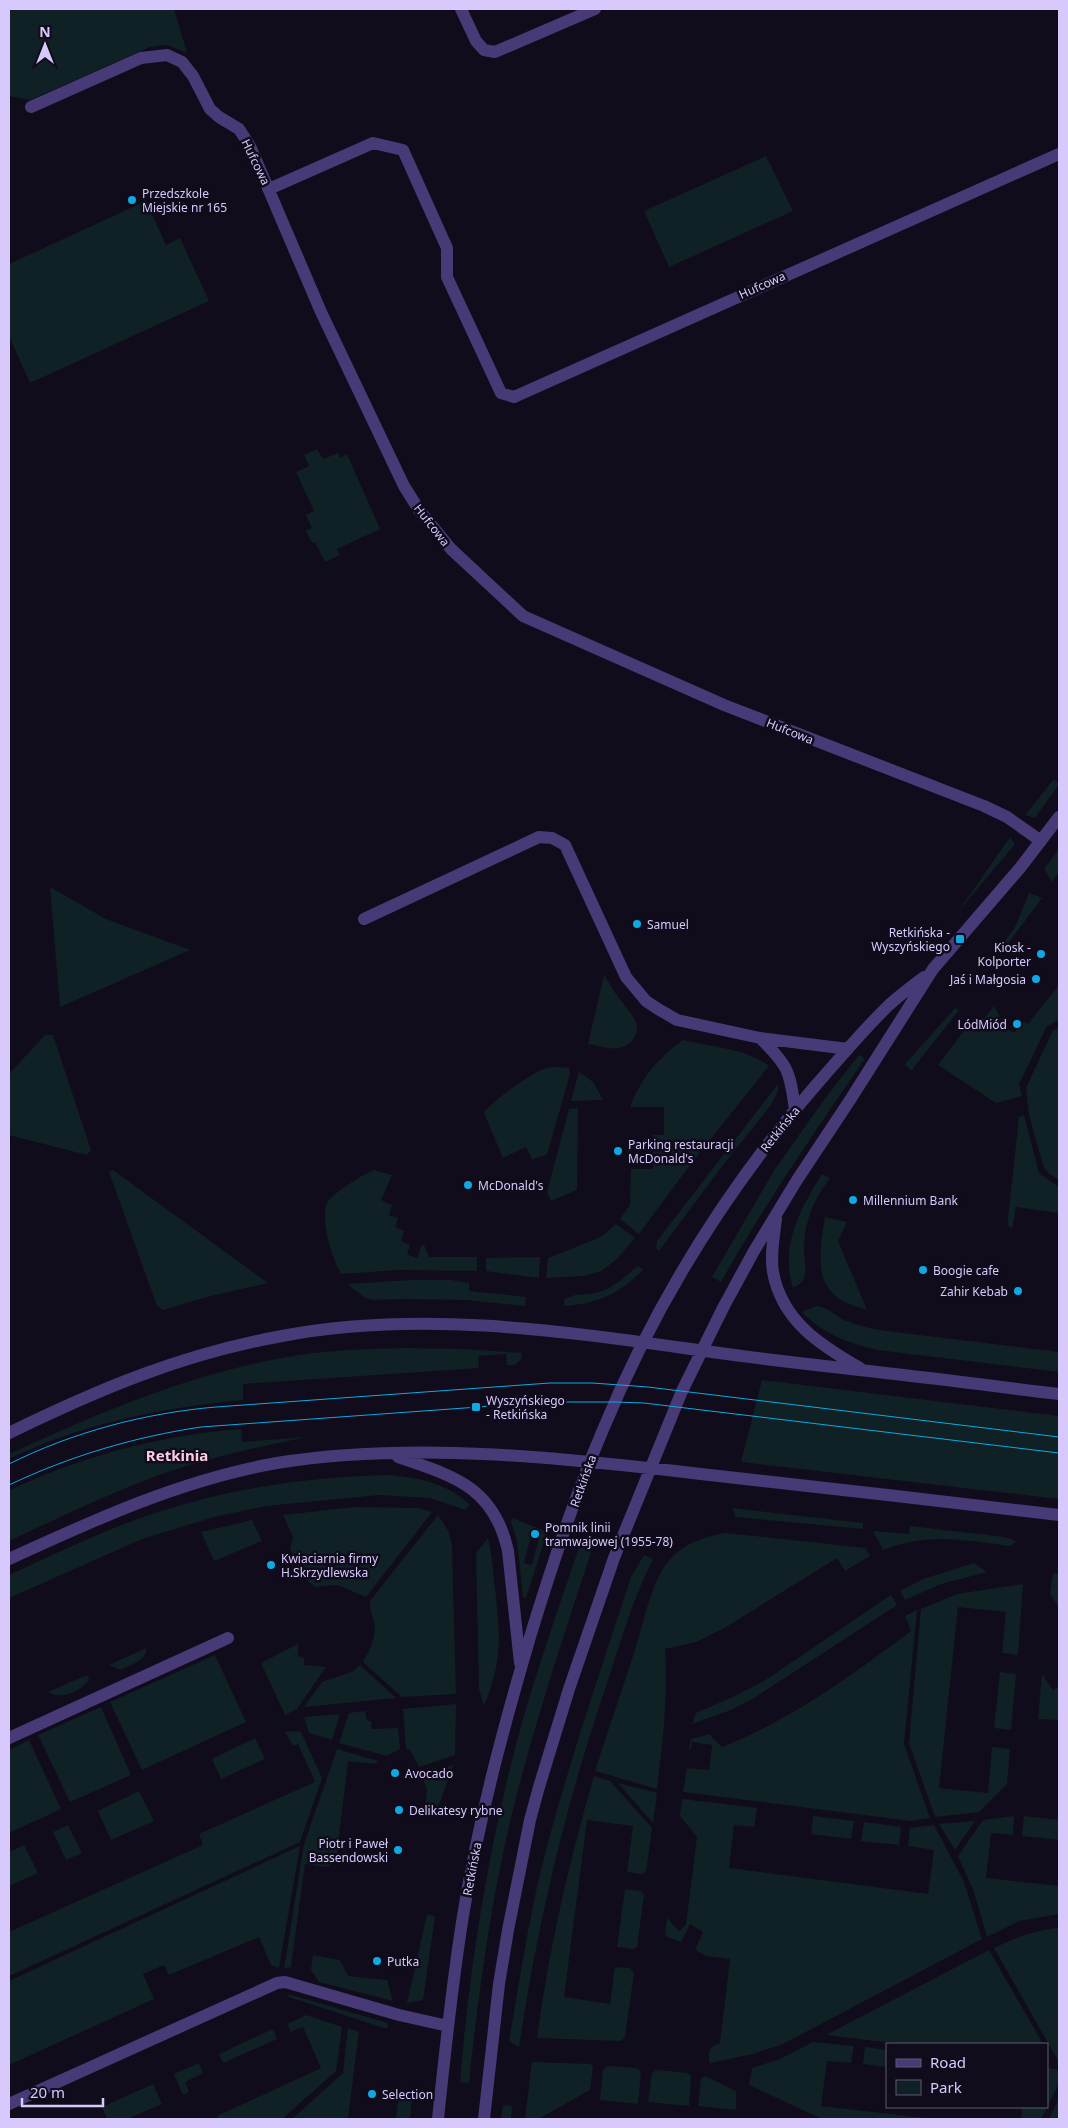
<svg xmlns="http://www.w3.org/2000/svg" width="1068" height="2128" viewBox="0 0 1068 2128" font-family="'Noto Sans',sans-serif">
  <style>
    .green { fill: #0f2124; fill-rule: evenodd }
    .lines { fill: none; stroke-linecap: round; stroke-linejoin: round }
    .minor { stroke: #473a77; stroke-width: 12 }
    .tram { stroke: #0ea9e3; stroke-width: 1 }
    .poi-dot { fill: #0ea9e3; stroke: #110c1b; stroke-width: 2 }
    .labels { text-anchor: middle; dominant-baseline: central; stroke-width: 5; stroke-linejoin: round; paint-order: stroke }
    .street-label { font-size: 12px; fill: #d7c9fc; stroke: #110c1b }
    .poi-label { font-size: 12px; fill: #d7c9fc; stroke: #110c1b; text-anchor: start }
    .quarter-label { font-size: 15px; font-weight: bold; fill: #fccbe1; stroke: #110c1b }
  </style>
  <rect width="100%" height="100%" fill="#110c1b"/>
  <path class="green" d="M9,9H174L187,53L167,45L150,47L30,100L9,96Z
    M766,156L793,211L669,267L644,211Z
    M146,201L166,245L180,238L209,301L30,383L9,336V264Z
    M317,449L323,459L338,453L340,458L347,454L380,529L337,549L340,555L325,562L315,542L312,543L306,531L312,528L306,515L314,511L296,472L309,466L304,455Z
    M1054,779L1059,784L1035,818L1025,815Z
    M1010,837L1015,844L958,912Z
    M1059,849V872L1052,882L1044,869Z
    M50,887L106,919L190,950L60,1007Z
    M1029,893L1042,898L1001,953L998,951L1015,927Z
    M604,975C609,982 613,991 619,998C627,1010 644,1023 634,1038C623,1055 604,1047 588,1044Z
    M1059,985V1020L1047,1026L1019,1084L1022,1096L996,1103L938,1065L972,1020L979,1025L994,1006L1006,1028L1014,1033L1024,1021L1028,1024Z
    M955,1008L959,1010L911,1071L905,1064Z
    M1059,1028V1180L1048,1173L1043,1165L1029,1115L1026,1088L1053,1030Z
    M45,1035H53L91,1150L87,1155L9,1135V1074Z
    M683,1040C712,1047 745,1048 769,1066L690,1165L639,1234L620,1219L630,1205L631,1169H653V1135H664V1107H631V1104C642,1077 659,1057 683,1040Z
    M859,1055L863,1057L864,1060C814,1133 764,1205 721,1282L712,1277L775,1169L826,1097Z
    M558,1067L569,1068L570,1074L547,1155L532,1159L526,1147L503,1158L484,1113C493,1100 531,1073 546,1068C549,1067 554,1067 558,1067Z
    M579,1072L593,1082L603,1100L571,1101Z
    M778,1084V1091L771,1105L723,1165L659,1251L656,1248L657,1241Z
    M578,1108L577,1190L551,1201L547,1192L569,1109Z
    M1024,1115L1039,1173L1059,1187V1213L1016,1207L1012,1229L1008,1226V1218L1019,1117Z
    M113,1170L268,1283L210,1296L163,1310L157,1306L109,1172Z
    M374,1170L392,1175L381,1200L392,1205L389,1215L398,1218L395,1227L404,1231L401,1241L410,1245L407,1254L417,1258L422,1245H424L429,1257H477V1271L398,1270L341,1274C332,1259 320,1219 327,1203C331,1194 364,1174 374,1170Z
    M822,1174L830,1178C814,1199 805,1220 804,1246C803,1255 807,1265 805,1274C804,1281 799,1286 793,1288C780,1246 800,1209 822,1174Z
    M825,1217L847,1222L838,1241L867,1310C859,1307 849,1305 841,1300C812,1283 821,1245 825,1217Z
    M616,1224L635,1238L616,1260L601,1271L585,1276L546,1278L548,1258L601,1237Z
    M540,1257L539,1278L486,1271V1258Z
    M638,1266L643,1270C619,1294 597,1304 564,1306V1300C573,1292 590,1296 602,1291C616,1286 626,1275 638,1266Z
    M412,1280H451L469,1283V1291L526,1297L525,1306L466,1300L403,1299L372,1300L365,1298L347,1284Z
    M816,1306C827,1307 835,1315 844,1320C858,1326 873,1329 887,1331L1059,1352V1372L877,1350C848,1343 823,1334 802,1312Z
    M402,1348L465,1349L522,1353L521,1360L515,1365H507L506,1354L478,1356L479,1368L243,1384V1400C162,1408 83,1423 9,1459V1454C106,1410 193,1372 299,1355C333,1350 368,1349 402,1348Z
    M762,1380L1059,1416V1499L741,1462Z
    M241,1429L242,1442L307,1437C257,1447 207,1458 159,1475C108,1494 58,1518 9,1541V1491L16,1487C88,1455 162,1435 241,1429Z
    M389,1475C419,1478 448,1483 470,1505L465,1510L430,1498L379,1495L266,1506L214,1517L142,1539L9,1598V1575C50,1556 92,1536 135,1520C217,1490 302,1477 389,1475Z
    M354,1507L418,1508L432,1512L366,1597L338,1585L315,1587L304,1578L290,1548L293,1537L283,1515Z
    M732,1508L863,1523V1529L736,1517Z
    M438,1515L449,1532L452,1547L456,1694L402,1697L363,1662C371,1648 378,1633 373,1618C371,1611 369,1608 370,1601Z
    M513,1518L547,1532L526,1598L523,1597L517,1541L511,1521ZM532,1531L540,1534L532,1565L524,1563Z
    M252,1520L262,1541L214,1561L201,1532Z
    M910,1526L1004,1537L1012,1539L1016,1542L1010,1546C963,1540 928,1532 883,1550L873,1531L909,1534Z
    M726,1533L866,1548L870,1556L845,1571L837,1558L726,1627L696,1642L665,1649C668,1699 663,1739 657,1789L595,1771C608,1730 622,1690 635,1650C644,1622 651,1580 671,1558C686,1542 705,1537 726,1533Z
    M488,1538C492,1554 493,1571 495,1588C500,1635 503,1660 484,1706L479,1689L476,1553Z
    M582,1539L594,1543C564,1635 533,1727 510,1822C490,1908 478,1996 469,2083L460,2082C470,1958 492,1825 527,1705C544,1649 563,1594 582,1539Z
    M644,1555L653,1559C633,1598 621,1641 607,1683C566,1804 538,1920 519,2047L509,2041C519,1985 527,1929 540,1874C565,1773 599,1675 631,1577Z
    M974,1563L987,1572L941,1584L905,1600L900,1591L923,1579Z
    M1053,1573L1059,1574V1607L1050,1594Z
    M1023,1584L1018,1655L1002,1653L1006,1612L958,1607L939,1788L988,1793L992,1747L1010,1749L1007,1784L979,1812L935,1817L909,1743L921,1609L957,1594Z
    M891,1595L897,1605L754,1698L731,1710L692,1724L696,1713L735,1696L764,1681Z
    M917,1610L904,1744L930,1818L911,1821L683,1792L687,1768L709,1770L712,1745L692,1742L691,1749H689L691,1739L709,1734L722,1747C791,1720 852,1675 911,1631L905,1616Z
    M298,1644V1656L304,1658V1665L326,1667L297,1709L285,1715L261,1663Z
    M146,1648C147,1661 131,1664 121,1670L109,1665Z
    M215,1655L246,1722L142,1770L110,1702Z
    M360,1665L396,1698L304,1707L322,1682L354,1671Z
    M1000,1672L1016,1674L1011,1730L994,1728Z
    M1042,1674L1053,1690L1059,1686V1720L1038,1719Z
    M87,1675L89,1679C83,1691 59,1701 48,1692Z
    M456,1704L455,1755L419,1767L410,1750L406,1749L403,1709Z
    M101,1707L131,1775L70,1802L38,1735Z
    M365,1711L367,1721H371L372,1729L398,1728L400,1749L387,1756L339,1743L349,1713Z
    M340,1714L332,1740L309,1733L304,1717Z
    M297,1731L301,1732L322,1778L300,1842L9,1976V1932L203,1845L199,1834L315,1782L298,1744L293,1746L285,1732Z
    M255,1738L265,1759L221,1779L212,1759Z
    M29,1740L61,1809L9,1833V1750Z
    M337,1749L378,1761L375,1764L348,1761L336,1860L327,1867L305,1864L291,1967L284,1969L304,1844Z
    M453,1765L437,1811L425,1809L427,1790L422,1776Z
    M594,1776L610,1781L652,1828L646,1872L641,1874L627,1872L633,1826L587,1820L564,1997L610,2004L615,1967L630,1968L634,1973L625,2037L621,2041L537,2038C549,1948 569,1862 594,1776Z
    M618,1783L657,1793L653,1823Z
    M139,1791L154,1821L111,1840L98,1811Z
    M682,1799L757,1808L754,1827L734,1825L729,1868L928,1894L934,1850L908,1846L910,1828L934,1825L964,1882L982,1939L783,2044L753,2054L710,2063C707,2052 709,2047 720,2043L730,1959L707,1956L695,1950L703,1932L690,1924L681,1942L665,1936L667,1918L679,1931L686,1925L697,1837L680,1816Z
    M813,1816L854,1821L851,1839L811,1834Z
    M1014,1816L1013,1835L991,1833L986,1878L1059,1886V1914L1019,1921L987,1937L974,1892L958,1856L983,1820Z
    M1024,1816L1059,1820V1840L1022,1836Z
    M975,1821L955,1850L939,1824Z
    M864,1822L901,1827L899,1845L861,1841Z
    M68,1825L82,1853L66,1860L53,1832Z
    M24,1845L38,1873L9,1886V1852Z
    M300,1846L279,1968L271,1965L259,1937L169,1975L164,1965L143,1974L154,1999L9,2065V1981Z
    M625,1889L641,1891L644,1895L637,1947L633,1949L617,1947Z
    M427,1914L435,1916L423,2000L407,2003Z
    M1059,1928V2062L994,1948C1015,1938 1035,1930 1059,1928Z
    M989,1950L1043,2044H901L826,2035Z
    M313,1955L340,1960L348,1976L387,1980L393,2001L319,1982L311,1970Z
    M288,1994L388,2023L387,2029L289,1997Z
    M306,2015L342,2027L336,2071L282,2119H218L217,2116L321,2068L303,2027L291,2032L287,2024Z
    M348,2028L359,2032L348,2119H292L343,2073Z
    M273,2029L277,2039L223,2063L219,2054Z
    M813,2042L854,2046L851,2063L827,2061L821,2106L933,2119H822L749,2085L752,2068L780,2059Z
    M865,2047L887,2050V2067L863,2064Z
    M532,2062L590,2064L593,2066L590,2090L538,2119H525Z
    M199,2063L203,2073L185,2082L189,2092L183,2095L174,2074Z
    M608,2066L637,2068L641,2072L638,2104L600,2100L603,2069Z
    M1047,2068L1056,2069L1059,2072V2083L1041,2119H1021L1022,2107H1047Z
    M656,2070L688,2073L691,2076L689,2106L648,2102L652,2073Z
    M705,2076L736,2091V2110L698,2106L701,2079Z
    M153,2084L162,2104L127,2119H107L102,2107Z
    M399,2095L412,2096L410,2119H396Z
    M1059,2099V2119H1049Z
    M503,2105L512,2106L511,2119H501Z"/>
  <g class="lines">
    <path class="minor" d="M461,9L476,41L484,50L495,52L595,9
      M31,107L141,58L167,55L182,62L193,76L210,109L219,117L239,129L250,146L321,312L404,486L419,510L451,549L523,616L724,705L984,806L1007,817L1041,841
      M269,189L373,143L403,150L447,248V277L501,393L514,397L1059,154
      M364,919L539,837L552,838L565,845L626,977L646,1001L658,1009L677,1020L760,1038L848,1049
      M760,1038C788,1065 790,1071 795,1110
      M776,1219C774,1237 770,1255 773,1272C782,1321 820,1345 860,1368
      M9,1433C99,1389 182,1354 282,1336C430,1308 580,1334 727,1354C791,1363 856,1369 920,1377C967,1382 1013,1389 1059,1394
      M398,1457C454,1476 494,1487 508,1551L520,1663
      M9,1559C94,1520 183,1479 277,1463C414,1441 564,1458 701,1474C820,1487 940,1501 1059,1515
      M9,1738L228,1638
      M9,2104L277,1983L285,1982L399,2015L448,2026
      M438,2119C445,2051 452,1984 463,1916C478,1822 503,1729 530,1637C551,1568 574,1498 602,1432C654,1306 727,1188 816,1085C840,1058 863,1030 889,1005C900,995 912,986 924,977
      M484,2119L499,1984L508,1930L530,1820L539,1787L569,1689L614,1558L682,1391L724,1306L754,1251L797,1180L850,1100L933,969L1020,868L1059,817"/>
    <path class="tram" d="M9,1464C73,1432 145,1413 216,1407L550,1383H592L648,1387L1059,1437
      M9,1485C70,1456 134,1437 201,1427L548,1402H615L644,1403L1059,1453"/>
  </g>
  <g class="poi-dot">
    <circle cx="132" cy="200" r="5"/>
    <circle cx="637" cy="924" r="5"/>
    <rect x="955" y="934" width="10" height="10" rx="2.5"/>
    <circle cx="1041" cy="954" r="5"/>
    <circle cx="1036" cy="979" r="5"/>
    <circle cx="1017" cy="1024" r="5"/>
    <circle cx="618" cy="1151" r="5"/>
    <circle cx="468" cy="1185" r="5"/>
    <circle cx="853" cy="1200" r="5"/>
    <circle cx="923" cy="1270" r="5"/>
    <circle cx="1018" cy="1291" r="5"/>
    <rect x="471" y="1402" width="10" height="10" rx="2.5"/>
    <circle cx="535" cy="1534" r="5"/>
    <circle cx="271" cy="1565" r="5"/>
    <circle cx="395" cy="1773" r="5"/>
    <circle cx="399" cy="1810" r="5"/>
    <circle cx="398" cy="1850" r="5"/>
    <circle cx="377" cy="1961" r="5"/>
    <circle cx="372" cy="2094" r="5"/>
  </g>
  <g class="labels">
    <g class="street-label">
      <text transform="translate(256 162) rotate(64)">Hufcowa</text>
      <text transform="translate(762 285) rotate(-24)">Hufcowa</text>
      <text transform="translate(432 525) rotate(52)">Hufcowa</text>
      <text transform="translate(790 731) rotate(22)">Hufcowa</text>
      <text transform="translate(780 1129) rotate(-51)">Retkińska</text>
      <text transform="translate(583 1481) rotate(-70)">Retkińska</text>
      <text transform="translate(472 1869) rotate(-79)">Retkińska</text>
    </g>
    <g class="poi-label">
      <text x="142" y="193">Przedszkole<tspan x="142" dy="14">Miejskie nr 165</tspan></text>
      <text x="647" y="924">Samuel</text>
      <text x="950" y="932" text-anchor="end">Retkińska -<tspan x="950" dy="14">Wyszyńskiego</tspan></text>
      <text x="1031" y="947" text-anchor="end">Kiosk -<tspan x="1031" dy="14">Kolporter</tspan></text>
      <text x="1026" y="979" text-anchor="end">Jaś i Małgosia</text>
      <text x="1007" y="1024" text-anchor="end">LódMiód</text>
      <text x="628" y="1144">Parking restauracji<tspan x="628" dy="14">McDonald's</tspan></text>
      <text x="478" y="1185">McDonald's</text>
      <text x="863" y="1200">Millennium Bank</text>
      <text x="933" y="1270">Boogie cafe</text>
      <text x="1008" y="1291" text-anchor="end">Zahir Kebab</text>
      <text x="486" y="1400">Wyszyńskiego<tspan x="486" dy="14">- Retkińska</tspan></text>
      <text x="545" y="1527">Pomnik linii<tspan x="545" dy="14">tramwajowej (1955-78)</tspan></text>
      <text x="281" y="1558">Kwiaciarnia firmy<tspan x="281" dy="14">H.Skrzydlewska</tspan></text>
      <text x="405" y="1773">Avocado</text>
      <text x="409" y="1810">Delikatesy rybne</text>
      <text x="388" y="1843" text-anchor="end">Piotr i Paweł<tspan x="388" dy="14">Bassendowski</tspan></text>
      <text x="387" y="1961">Putka</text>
      <text x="382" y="2094">Selection</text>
    </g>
    <g class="quarter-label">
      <text x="177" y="1455">Retkinia</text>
    </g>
  </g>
  <rect width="1068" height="2128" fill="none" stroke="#d7c9fc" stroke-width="20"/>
  <rect x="886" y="2043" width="162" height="65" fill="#110c1b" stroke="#605875"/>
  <rect x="896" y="2059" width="25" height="8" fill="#473a77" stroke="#605875"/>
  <text x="930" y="2068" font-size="15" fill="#d7c9fc">Road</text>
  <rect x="896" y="2080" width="25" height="15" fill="#0f2124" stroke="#605875"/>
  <text x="930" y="2093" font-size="15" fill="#d7c9fc">Park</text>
  <g transform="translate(45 45)" stroke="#110c1b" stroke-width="4" paint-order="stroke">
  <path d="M0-4L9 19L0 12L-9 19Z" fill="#d7c9fc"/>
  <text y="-8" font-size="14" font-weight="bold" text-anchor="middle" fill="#d7c9fc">N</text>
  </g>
  <path d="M22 2098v8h81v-8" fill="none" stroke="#d7c9fc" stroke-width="2.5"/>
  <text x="30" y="2098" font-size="15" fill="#d7c9fc" stroke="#110c1b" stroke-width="4" paint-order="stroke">20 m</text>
</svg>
